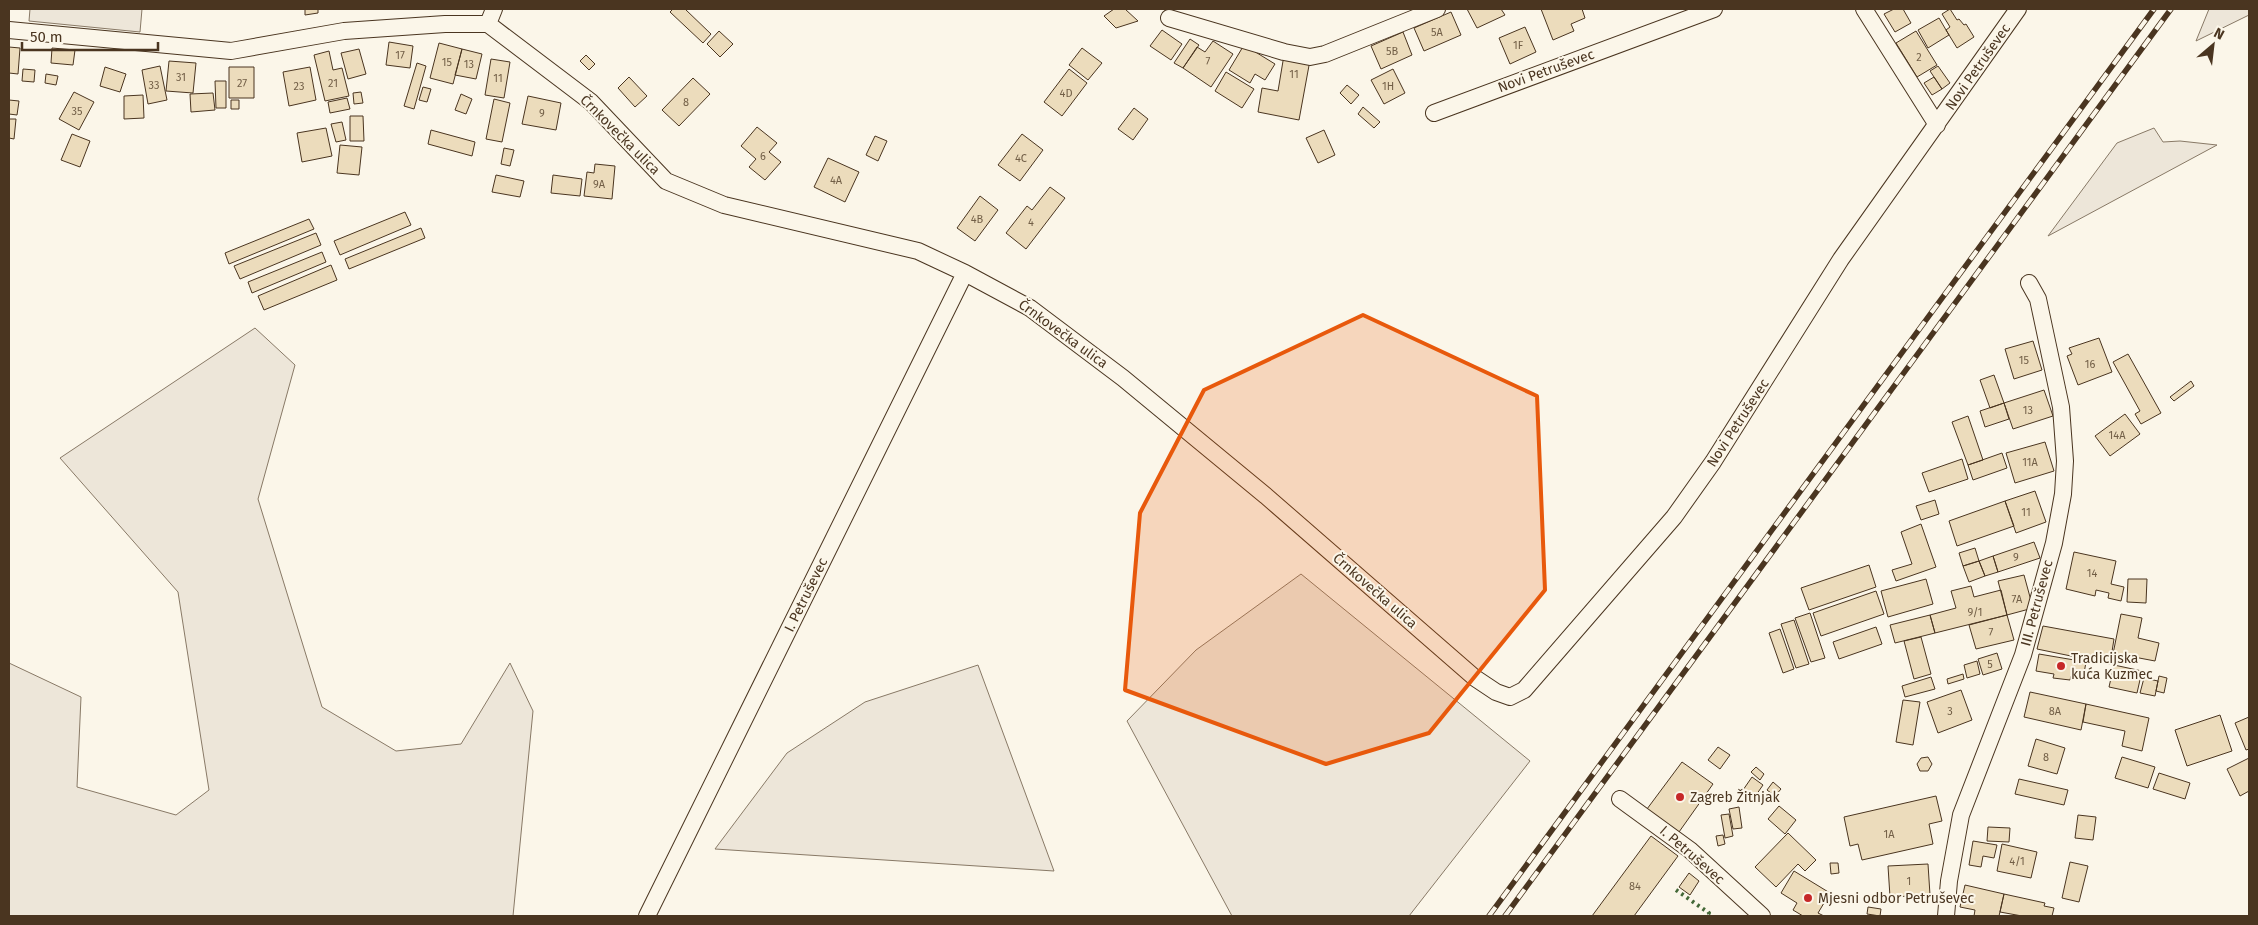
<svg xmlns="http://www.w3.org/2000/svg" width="2258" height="925" viewBox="0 0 2258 925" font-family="'Fira Sans',sans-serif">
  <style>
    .green { fill: #ede6d9; stroke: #887966 }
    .building { fill: #ecdcbc; stroke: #4a3520 }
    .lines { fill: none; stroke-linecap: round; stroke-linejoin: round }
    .minor-casing { stroke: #4a3520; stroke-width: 18 }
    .minor { stroke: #fbf6e9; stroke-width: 16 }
    .rail-casing { stroke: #4a3520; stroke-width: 5.5 }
    .rail { stroke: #fbf6e9; stroke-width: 4; stroke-dasharray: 11; stroke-linecap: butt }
    .hedge { stroke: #436837; stroke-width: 4; stroke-dasharray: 2.5 4; stroke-linecap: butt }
    .marked { fill: #e8590c; fill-opacity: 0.2; stroke: #e8590c; stroke-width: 4; stroke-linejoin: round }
    .poi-dot { fill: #c62828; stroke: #fbf6e9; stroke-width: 2 }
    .labels { text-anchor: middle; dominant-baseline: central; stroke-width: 4; stroke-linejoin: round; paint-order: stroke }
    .number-label { font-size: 11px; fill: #725f47 }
    .street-label { font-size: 14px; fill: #4a3520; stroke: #fbf6e9 }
    .poi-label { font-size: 14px; fill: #4a3520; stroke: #fbf6e9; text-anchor: start }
  </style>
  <rect width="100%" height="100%" fill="#fbf6e9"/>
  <path class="green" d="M30,9H142L140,32L29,21Z
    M2209,9H2249V15L2196,41Z
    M2154,128L2163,142L2180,141L2217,145L2048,236L2117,143Z
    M255,328L295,365L258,499L322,707L396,751L461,744L510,663L533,711L513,916H9V663L81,697L77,787L176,815L209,790L178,592L60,458Z
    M1301,574L1530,761L1409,916H1232L1127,721L1196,650Z
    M978,665L1054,871L715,849L787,753L865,702Z"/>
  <path class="building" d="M305,9H318V13L305,15Z
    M673,9H685L711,34L703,43L670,12Z
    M1114,9H1125L1138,21L1116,28L1104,16Z
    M1467,9H1501L1505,15L1477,28Z
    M1541,9H1582L1585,18L1571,24L1574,31L1553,40Z
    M1894,9H1903L1911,23L1895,32L1884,14Z
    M1950,9L1957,20L1959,19L1964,25L1966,24L1974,37L1957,48L1946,30L1950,27L1942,14Z
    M1451,12L1461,35L1424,51L1414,28Z
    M1939,18L1949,35L1928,48L1918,30Z
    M1525,27L1536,52L1510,64L1499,38Z
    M1162,30L1182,44L1171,60L1150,46Z
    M719,31L733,44L720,57L707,44Z
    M1916,31L1937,65L1917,77L1896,43Z
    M1403,32L1412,55L1381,69L1371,46Z
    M1190,39L1199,45L1183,68L1174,63Z
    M1213,41L1233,54L1211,87L1183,68L1197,47L1205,52Z
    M389,42L413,46L410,68L386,65Z
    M439,43L462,49L453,84L430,78Z
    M1244,45L1275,64L1265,80L1255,74L1250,83L1229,70Z
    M9,47L20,48L18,74L9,73Z
    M52,48L75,50L73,65L51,63Z
    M1082,48L1102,63L1088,80L1069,65Z
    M359,49L366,74L348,79L341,53Z
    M462,49L482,54L476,79L455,75Z
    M329,51L333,70L342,68L349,96L325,101L314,55Z
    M586,55L595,64L589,70L580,61Z
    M1284,55L1310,60L1299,120L1258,112L1262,88L1278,91Z
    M491,59L510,62L504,98L485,95Z
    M169,61L196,63L193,93L166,91Z
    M417,63L426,66L414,109L404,106Z
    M160,66L167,100L148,104L142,70Z
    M1938,66L1950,83L1942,89L1930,71Z
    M105,67L126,74L120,92L100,86Z
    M229,67H254V98H229Z
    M310,67L316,100L289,106L283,72Z
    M23,69L35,70L34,82L22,81Z
    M1069,69L1087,83L1062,116L1044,102Z
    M1393,69L1405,93L1384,104L1371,80Z
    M1226,72L1254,89L1242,108L1215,91Z
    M46,74L58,76L56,85L45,83Z
    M629,77L647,96L635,107L618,88Z
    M1934,77L1942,89L1932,95L1924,83Z
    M693,78L710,94L679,126L662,110Z
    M215,81H226V108H216Z
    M1347,85L1359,95L1351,104L1340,93Z
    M423,87L431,89L427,102L419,100Z
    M74,92L94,102L79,130L59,119Z
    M361,92L363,103L354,104L353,93Z
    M213,93L215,110L191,112L190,94Z
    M461,94L472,99L466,114L455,110Z
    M143,95L144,118L124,119V96Z
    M528,96L561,103L556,130L522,124Z
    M347,98L350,109L330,113L328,102Z
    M494,99L510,103L502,142L486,139Z
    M9,100L19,101L17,115L9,114Z
    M231,100H239V109H231Z
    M1363,107L1380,122L1374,128L1358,114Z
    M1134,108L1148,119L1133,140L1118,129Z
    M350,116H363L364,141H350Z
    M9,119H16L14,139L9,138Z
    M342,122L346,140L336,142L331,124Z
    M757,127L777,143L769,152L781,162L765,180L749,167L756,159L741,146Z
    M326,128L332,156L302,162L297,133Z
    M431,130L475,142L472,156L428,144Z
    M1324,130L1335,155L1318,163L1306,138Z
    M72,134L90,141L80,167L61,160Z
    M1022,134L1043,150L1020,181L998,165Z
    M875,136L887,141L878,161L866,155Z
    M340,145L362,147L359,175L337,173Z
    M504,148L514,150L510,166L501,164Z
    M828,158L859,172L845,202L814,187Z
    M595,164L615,166L612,199L584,196L587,172L594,173Z
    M496,175L524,181L520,197L492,192Z
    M553,175L582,179L580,196L551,193Z
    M1050,187L1065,198L1026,249L1006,233L1027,206L1032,210Z
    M980,196L998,210L975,241L957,228Z
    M405,212L411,225L340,255L334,241Z
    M309,219L314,229L229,264L225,253Z
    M421,228L425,238L349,269L345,259Z
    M316,233L321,245L240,279L234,266Z
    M322,252L326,262L252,293L248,282Z
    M331,265L337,280L264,310L258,296Z
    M2099,338L2112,372L2078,385L2067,356L2072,354L2069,348Z
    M2033,341L2042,370L2014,379L2005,349Z
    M2128,354L2161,413L2141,424L2135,414L2140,411L2113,362Z
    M1994,375L2004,403L1990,408L1980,380Z
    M2191,381L2194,386L2174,401L2170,397Z
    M2044,390L2053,416L2013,429L2004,403Z
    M2004,403L2009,419L1985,427L1980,411Z
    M2125,414L2140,434L2110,456L2095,436Z
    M1968,416L1983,460L1968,465L1952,422Z
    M2045,442L2054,471L2015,483L2006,453Z
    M2002,453L2007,468L1973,480L1968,465Z
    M1962,459L1968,479L1929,492L1922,473Z
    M2035,491L2046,522L2016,533L2005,501Z
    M1935,500L1939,514L1921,520L1916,506Z
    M2005,501L2014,526L1957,546L1949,521Z
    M1921,524L1936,567L1896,581L1892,570L1912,564L1901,532Z
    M2034,542L2040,558L1998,572L1993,556Z
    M1975,548L1979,561L1963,566L1959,553Z
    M2074,552L2116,561L2111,584L2124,587L2121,601L2108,598L2109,593L2096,590L2095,596L2066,589Z
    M1993,556L1998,572L1985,576L1979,561Z
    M1979,561L1985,576L1969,582L1963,566Z
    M1869,565L1876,587L1809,610L1801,588Z
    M2024,575L2033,608L2007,615L1998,581Z
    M1926,579L1933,604L1888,617L1881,591Z
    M2128,579H2147L2146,603L2127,602Z
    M1971,586L1974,597L2001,590L2007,615L1935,633L1930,615L1956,608L1951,591Z
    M1876,591L1884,614L1821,636L1813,613Z
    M1810,613L1825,658L1811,662L1795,618Z
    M2121,614L2142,618L2138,638L2159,643L2155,661L2134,657L2132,663L2112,659Z
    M1930,615L1935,633L1895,643L1890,625Z
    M2007,615L2014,640L1976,649L1969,625Z
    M1794,620L1809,664L1796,668L1781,624Z
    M2043,626L2114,639L2110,664L2037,649Z
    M1876,627L1882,644L1839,659L1833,642Z
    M1780,629L1794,669L1783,673L1769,633Z
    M1921,637L1931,674L1914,679L1904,641Z
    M1997,653L2002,669L1983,675L1978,659Z
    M2039,654L2086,662L2083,679L2071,676L2070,680L2053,678L2054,674L2036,671Z
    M1977,661L1980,674L1967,678L1964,665Z
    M2114,665L2142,671L2137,693L2109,687Z
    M1963,674L1964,679L1948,684L1947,679Z
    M2159,676L2167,678L2164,693L2156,691Z
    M1931,677L1935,689L1905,697L1902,686Z
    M2144,678L2158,681L2155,696L2140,693Z
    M1961,690L1972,720L1938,733L1927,702Z
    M2030,692L2086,704L2081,730L2024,717Z
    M1903,700L1920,702L1913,745L1896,742Z
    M2086,704L2149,718L2142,751L2122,746L2125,731L2083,722Z
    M2220,715L2232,751L2187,766L2175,730Z
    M2249,717V749L2246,750L2235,723Z
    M2036,739L2065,748L2057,774L2028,766Z
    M1718,747L1730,755L1720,769L1708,760Z
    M1928,757L1932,764L1928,771H1920L1917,764L1921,758Z
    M2122,757L2155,767L2148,788L2115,778Z
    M2249,758V791L2240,796L2227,769Z
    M1682,762L1713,784L1679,832L1647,809Z
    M1756,767L1764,774L1760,780L1751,772Z
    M2159,773L2190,783L2185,799L2153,789Z
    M1752,777L1763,785L1754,798L1743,790Z
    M2019,779L2068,790L2064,805L2015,794Z
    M1773,782L1781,789L1775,796L1767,790Z
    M1936,796L1942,821L1929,824L1933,844L1862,860L1858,844L1850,846L1844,817Z
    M1779,806L1796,820L1785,834L1768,819Z
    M1739,807L1742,828L1733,829L1729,809Z
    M1729,814L1733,836L1725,838L1721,815Z
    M2078,815L2096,817L2093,840L2075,838Z
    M1988,827L2010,828L2009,842L1987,841Z
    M1788,833L1816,860L1805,871L1798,864L1776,887L1755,867Z
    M1723,835L1725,844L1718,846L1716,836Z
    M1651,836L1678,856L1634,916H1592Z
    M1973,841L1997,845L1994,858L1983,856L1981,867L1969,865Z
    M2002,844L2037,852L2031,878L1997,871Z
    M2070,862L2088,866L2079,902L2062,898Z
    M1830,863H1838L1839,873L1831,874Z
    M1928,864L1930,895L1890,897L1888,866Z
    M1794,871L1830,893L1818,913L1824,916H1803L1793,910L1797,903L1781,893Z
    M1689,873L1699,881L1690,895L1679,887Z
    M1965,885L2004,894L1999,916H1974L1975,910L1960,907Z
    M2004,894L2045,903L2044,906L2054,908L2052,916H2022L2000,912Z
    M1868,907L1881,909L1880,916L1867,914Z"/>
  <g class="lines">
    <g class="minor-casing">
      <path id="minor" d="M1864,9L1937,125
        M1169,18L1284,52L1310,57L1325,54L1437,9
        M488,24L494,9
        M9,30L231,51L344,31L445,24H488L591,102L666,181L724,205L918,251L965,273L1030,308L1123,378L1266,496L1475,678L1496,692L1510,697L1524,690L1674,517L1713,462L1841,259L2018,9
        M1434,113L1714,9
        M1620,799L1690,850L1762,916
        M647,916L965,273
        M1946,916L1949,881L1961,815L2023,655L2054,543L2063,494L2065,461L2061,407L2038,299L2029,283"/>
    </g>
    <use href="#minor" class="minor"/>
    <g class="rail-casing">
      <path id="rail" d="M1489,916L2154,9
        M1505,916L2171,9"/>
    </g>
    <use href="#rail" class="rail"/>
    <path class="hedge" d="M1676,890L1709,913L1707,916"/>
  </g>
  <path class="marked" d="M1363,315L1537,396L1545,590L1429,733L1326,764L1125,690L1140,513L1204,390Z"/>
  <g class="poi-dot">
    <circle cx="2061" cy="666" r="5"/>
    <circle cx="1680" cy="797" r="5"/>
    <circle cx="1808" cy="898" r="5"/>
  </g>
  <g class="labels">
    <g class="number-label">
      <text x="1437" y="32">5A</text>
      <text x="1518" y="45">1F</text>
      <text x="1392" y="51">5B</text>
      <text x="400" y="55">17</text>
      <text x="1919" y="57">2</text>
      <text x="1208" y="61">7</text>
      <text x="447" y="62">15</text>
      <text x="469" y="64">13</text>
      <text x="1294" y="74">11</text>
      <text x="181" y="77">31</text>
      <text x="498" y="78">11</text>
      <text x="242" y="83">27</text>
      <text x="333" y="83">21</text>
      <text x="154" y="85">33</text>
      <text x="299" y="86">23</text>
      <text x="1388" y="86">1H</text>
      <text x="1066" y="93">4D</text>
      <text x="686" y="102">8</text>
      <text x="77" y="111">35</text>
      <text x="542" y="113">9</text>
      <text x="763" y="156">6</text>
      <text x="1021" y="158">4C</text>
      <text x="836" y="180">4A</text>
      <text x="599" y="184">9A</text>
      <text x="977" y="219">4B</text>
      <text x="1031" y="222">4</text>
      <text x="2024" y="360">15</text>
      <text x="2090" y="364">16</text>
      <text x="2028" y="410">13</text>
      <text x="2117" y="435">14A</text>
      <text x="2030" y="462">11A</text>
      <text x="2026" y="512">11</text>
      <text x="2016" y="557">9</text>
      <text x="2092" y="573">14</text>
      <text x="2017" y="599">7A</text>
      <text x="1975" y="612">9/1</text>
      <text x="1991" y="632">7</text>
      <text x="1990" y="664">5</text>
      <text x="1950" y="711">3</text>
      <text x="2055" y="711">8A</text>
      <text x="2046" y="757">8</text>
      <text x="1889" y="834">1A</text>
      <text x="2017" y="861">4/1</text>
      <text x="1909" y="881">1</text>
      <text x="1635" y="886">84</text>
    </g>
    <g class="street-label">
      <text transform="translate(1978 67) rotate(-55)">Novi Petruševec</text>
      <text transform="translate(1546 71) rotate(-20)">Novi Petruševec</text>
      <text transform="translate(620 135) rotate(45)">Črnkovečka ulica</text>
      <text transform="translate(1063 334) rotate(36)">Črnkovečka ulica</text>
      <text transform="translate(1738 423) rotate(-57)">Novi Petruševec</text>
      <text transform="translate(1375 591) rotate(41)">Črnkovečka ulica</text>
      <text transform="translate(806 595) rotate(-64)">I. Petruševec</text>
      <text transform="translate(2037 603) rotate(-75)">III. Petruševec</text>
      <text transform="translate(1692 855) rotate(41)">I. Petruševec</text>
    </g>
    <g class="poi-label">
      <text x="2071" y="658">Tradicijska<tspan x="2071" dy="16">kuća Kuzmec</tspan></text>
      <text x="1690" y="797">Zagreb Žitnjak</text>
      <text x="1818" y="898">Mjesni odbor Petruševec</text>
    </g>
  </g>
  <rect width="2258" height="925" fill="none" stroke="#4a3520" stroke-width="20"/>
  <g transform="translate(2213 45) rotate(28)" stroke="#fbf6e9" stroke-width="4" paint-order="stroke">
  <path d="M0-4L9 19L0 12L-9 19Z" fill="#4a3520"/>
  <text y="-8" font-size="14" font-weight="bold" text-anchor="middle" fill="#4a3520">N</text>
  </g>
  <path d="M22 42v8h136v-8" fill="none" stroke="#4a3520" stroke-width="2.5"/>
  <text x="30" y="42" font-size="15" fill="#4a3520" stroke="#fbf6e9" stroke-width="4" paint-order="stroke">50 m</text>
</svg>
